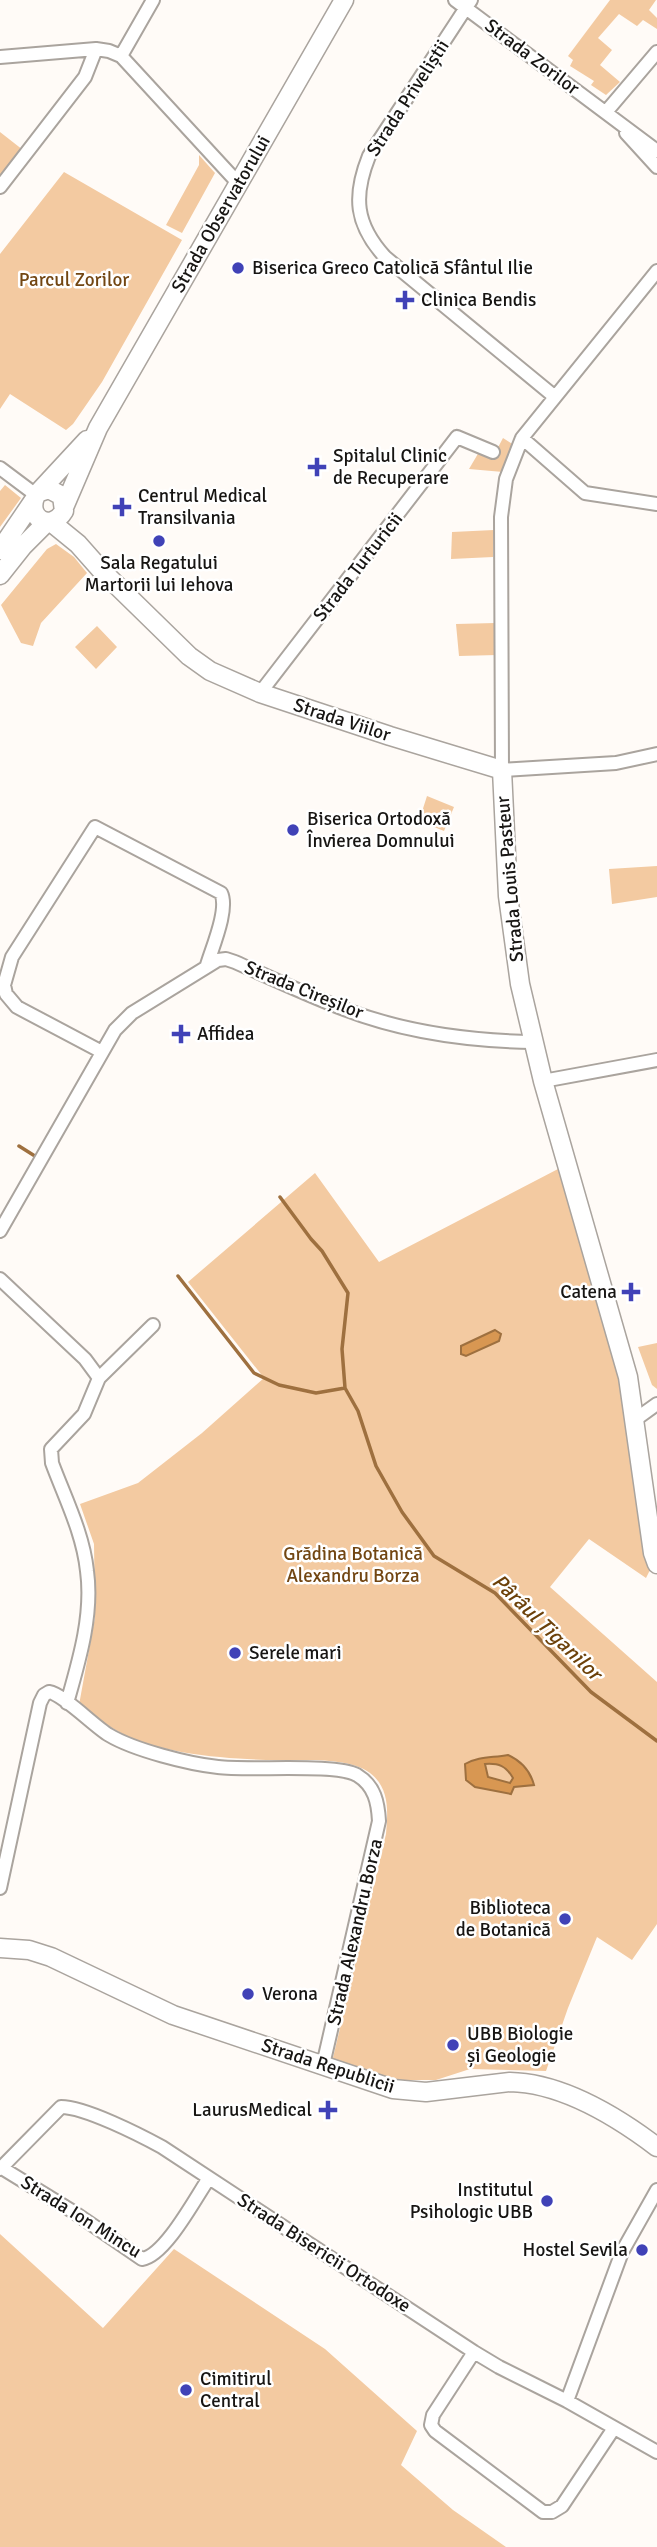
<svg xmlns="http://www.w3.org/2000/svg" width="657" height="2547" viewBox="0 0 657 2547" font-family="Signika,sans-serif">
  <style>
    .green { fill: #f3caa1 }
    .water { fill: #d89752; stroke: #9e703f; stroke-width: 2; fill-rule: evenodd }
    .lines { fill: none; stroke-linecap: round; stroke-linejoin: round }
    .stream { stroke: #9e703f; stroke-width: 3.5 }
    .street-casing { stroke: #aaa49e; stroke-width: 16 }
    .secondary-casing { stroke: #aaa49e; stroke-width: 21 }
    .street { stroke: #fff; stroke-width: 12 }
    .secondary { stroke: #fff; stroke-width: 18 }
    .poi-dot { fill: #4042b7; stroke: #fff; stroke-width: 2.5 }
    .labels { text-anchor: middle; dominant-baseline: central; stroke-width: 5; stroke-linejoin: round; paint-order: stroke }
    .street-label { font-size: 19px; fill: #171513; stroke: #fff }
    .poi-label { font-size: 19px; fill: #171513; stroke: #fff; text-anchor: start }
    .park-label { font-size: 19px; fill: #724612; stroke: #fff }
    .water-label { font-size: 21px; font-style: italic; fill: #6c410a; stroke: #fff }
  </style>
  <rect width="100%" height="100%" fill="#fffbf7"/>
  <path class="green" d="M610,0H656L649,10L657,18V29L643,20L637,26L619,14L598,38L612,50L600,65L620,82L606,95L591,85L594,81L570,66L573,60L568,56Z
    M0,132L23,150L0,181Z
    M199,155L215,173L182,233L166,225L199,165Z
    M64,172L182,240L102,382L73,424L66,430L10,394L0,409V254Z
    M503,438L514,445L503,472L469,469L479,452L494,455Z
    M5,485L21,498L0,527V491Z
    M494,530L493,557L451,559L452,532Z
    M56,544L74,557L87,573L41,623L33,646L21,643L1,605L47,549Z
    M495,623L497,655L459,656L456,624Z
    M97,626L117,647L96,669L75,647Z
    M427,796L454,807L444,831L419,821Z
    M657,866V897L612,904L609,869Z
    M558,1169L622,1388L650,1570L646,1578L589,1539L550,1587L657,1682V1924L632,1960L597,1937L568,2008L546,2071L470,2069L436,2080H382L332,2062L386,1834C388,1810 390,1786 367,1771C344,1756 294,1761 266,1760C219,1758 156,1754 114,1729C102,1722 90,1713 79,1705L95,1617L94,1544L80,1504L138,1483L202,1433L264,1378L188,1282L315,1173L379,1262Z
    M657,1343V1389L652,1385L638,1347Z
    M0,2234L103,2328L174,2249L325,2349L417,2431L401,2465L453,2510L506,2547H0Z"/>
  <path class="water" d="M495,1330L501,1334L499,1341L466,1356L461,1354V1346Z
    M508,1755C521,1761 530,1770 534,1785L514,1787L511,1794L475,1787L466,1780L465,1764C479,1756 492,1758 508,1755ZM485,1764C499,1763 506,1766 513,1778L510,1783L488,1777Z"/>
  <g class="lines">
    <path class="stream" d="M19,1146L38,1158
      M280,1197L311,1239L322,1251L348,1293L342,1349L345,1388L358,1411L376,1466L402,1512L434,1556L495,1593L591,1692L657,1741
      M178,1276L254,1373L279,1385L316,1393L345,1388"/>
    <g class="street-casing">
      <path id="street" d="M455,0L657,151
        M471,0L369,156C353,196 355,224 385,257L555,397
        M121,56L153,0
        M0,57L96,49L109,51L121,56L238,183
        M606,112L657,52
        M626,133L657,167
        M0,187L85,77L96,49
        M657,271L522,438L506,479L501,517L502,770L616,763L657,754
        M522,438L585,493L657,504
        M0,468L36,495
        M260,693L457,437L493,452
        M102,1052L17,1007L6,994L4,985L12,957L95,827L221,893C229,909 212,948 207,965
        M543,1081L657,1060
        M0,1231L115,1030L132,1013L218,960L226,959L235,962C271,978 307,995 344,1009C403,1032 471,1041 534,1042
        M0,1279L85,1359L99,1378
        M636,1419L657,1404
        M67,1703C79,1661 93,1615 87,1571C83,1533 65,1498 52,1463L51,1449L84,1414L99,1378L153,1325
        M0,1888L40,1703L44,1695L49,1692C63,1694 94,1726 109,1735C134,1750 189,1764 218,1767C248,1771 336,1763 357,1775C375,1786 378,1803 379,1821L323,2065
        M2,2168L72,2211L142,2259C165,2256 196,2197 209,2178
        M0,2169L61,2107C85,2107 140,2135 162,2147L474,2352L499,2367L567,2401L657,2452
        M474,2352L433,2415L431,2425L435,2431L543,2512H552L562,2506L614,2428
        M567,2401L622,2252L657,2190"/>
    </g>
    <g class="secondary-casing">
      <path id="secondary" d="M40,492L49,489L62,496L64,511C51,533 25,518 36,495L87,440
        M65,505L98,428L344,0
        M51,522L78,544L101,570L189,656L210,671L260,693L390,736L502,770L508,896L520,984L543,1081L628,1377L653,1553L657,1564
        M0,550L34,500
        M0,575L23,546L47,522
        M0,1948L29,1950L51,1957L173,2015L393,2089L426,2092L510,2082C562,2083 616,2116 657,2147"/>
    </g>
    <use href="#street" class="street"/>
    <use href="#secondary" class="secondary"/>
  </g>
  <g class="poi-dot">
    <circle cx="238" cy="268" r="7"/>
    <path d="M401.5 289.5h7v7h7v7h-7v7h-7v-7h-7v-7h7z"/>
    <path d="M313.5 456.5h7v7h7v7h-7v7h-7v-7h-7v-7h7z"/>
    <path d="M118.5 496.5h7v7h7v7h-7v7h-7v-7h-7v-7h7z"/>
    <circle cx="159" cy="541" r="7"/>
    <circle cx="293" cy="830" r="7"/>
    <path d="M177.5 1023.5h7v7h7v7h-7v7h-7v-7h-7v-7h7z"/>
    <path d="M627.5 1281.5h7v7h7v7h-7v7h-7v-7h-7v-7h7z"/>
    <circle cx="235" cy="1653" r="7"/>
    <circle cx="565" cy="1919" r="7"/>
    <circle cx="248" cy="1994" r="7"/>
    <circle cx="453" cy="2045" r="7"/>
    <path d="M324.5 2099.5h7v7h7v7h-7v7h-7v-7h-7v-7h7z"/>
    <circle cx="547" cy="2201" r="7"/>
    <circle cx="642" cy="2250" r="7"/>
    <circle cx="186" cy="2390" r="7"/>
  </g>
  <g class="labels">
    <g class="street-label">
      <text transform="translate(532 57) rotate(37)">Strada Zorilor</text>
      <text transform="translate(408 98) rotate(-57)">Strada Priveliștii</text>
      <text transform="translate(221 214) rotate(-60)">Strada Observatorului</text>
      <text transform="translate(358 567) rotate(-52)">Strada Turturicii</text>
      <text transform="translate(342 720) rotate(18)">Strada Viilor</text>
      <text transform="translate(510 879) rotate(-95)">Strada Louis Pasteur</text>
      <text transform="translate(304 990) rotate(22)">Strada Cireșilor</text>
      <text transform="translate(355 1932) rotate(-77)">Strada Alexandru Borza</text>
      <text transform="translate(328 2066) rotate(18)">Strada Republicii</text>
      <text transform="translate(81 2217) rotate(32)">Strada Ion Mincu</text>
      <text transform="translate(324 2253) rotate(33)">Strada Bisericii Ortodoxe</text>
    </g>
    <g class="poi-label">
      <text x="252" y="268">Biserica Greco Catolică Sfântul Ilie</text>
      <text x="421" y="300">Clinica Bendis</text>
      <text x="333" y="456">Spitalul Clinic<tspan x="333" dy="22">de Recuperare</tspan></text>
      <text x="138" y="496">Centrul Medical<tspan x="138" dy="22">Transilvania</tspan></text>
      <text x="159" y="563" text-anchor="middle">Sala Regatului<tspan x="159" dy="22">Martorii lui Iehova</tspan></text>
      <text x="307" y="819">Biserica Ortodoxă<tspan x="307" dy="22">Învierea Domnului</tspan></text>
      <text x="197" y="1034">Affidea</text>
      <text x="617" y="1292" text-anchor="end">Catena</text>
      <text x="249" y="1653">Serele mari</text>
      <text x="551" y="1908" text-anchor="end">Biblioteca<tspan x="551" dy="22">de Botanică</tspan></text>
      <text x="262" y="1994">Verona</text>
      <text x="467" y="2034">UBB Biologie<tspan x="467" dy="22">și Geologie</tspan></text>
      <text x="312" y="2110" text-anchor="end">LaurusMedical</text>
      <text x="533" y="2190" text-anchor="end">Institutul<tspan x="533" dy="22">Psihologic UBB</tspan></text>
      <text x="628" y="2250" text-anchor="end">Hostel Sevila</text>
      <text x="200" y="2379">Cimitirul<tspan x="200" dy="22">Central</tspan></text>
    </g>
    <g class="park-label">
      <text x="74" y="280">Parcul Zorilor</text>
      <text x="353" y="1554">Grădina Botanică<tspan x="353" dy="22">Alexandru Borza</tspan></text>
    </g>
    <g class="water-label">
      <text transform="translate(547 1627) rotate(44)">Pârâul Țiganilor</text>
    </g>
  </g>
</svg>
